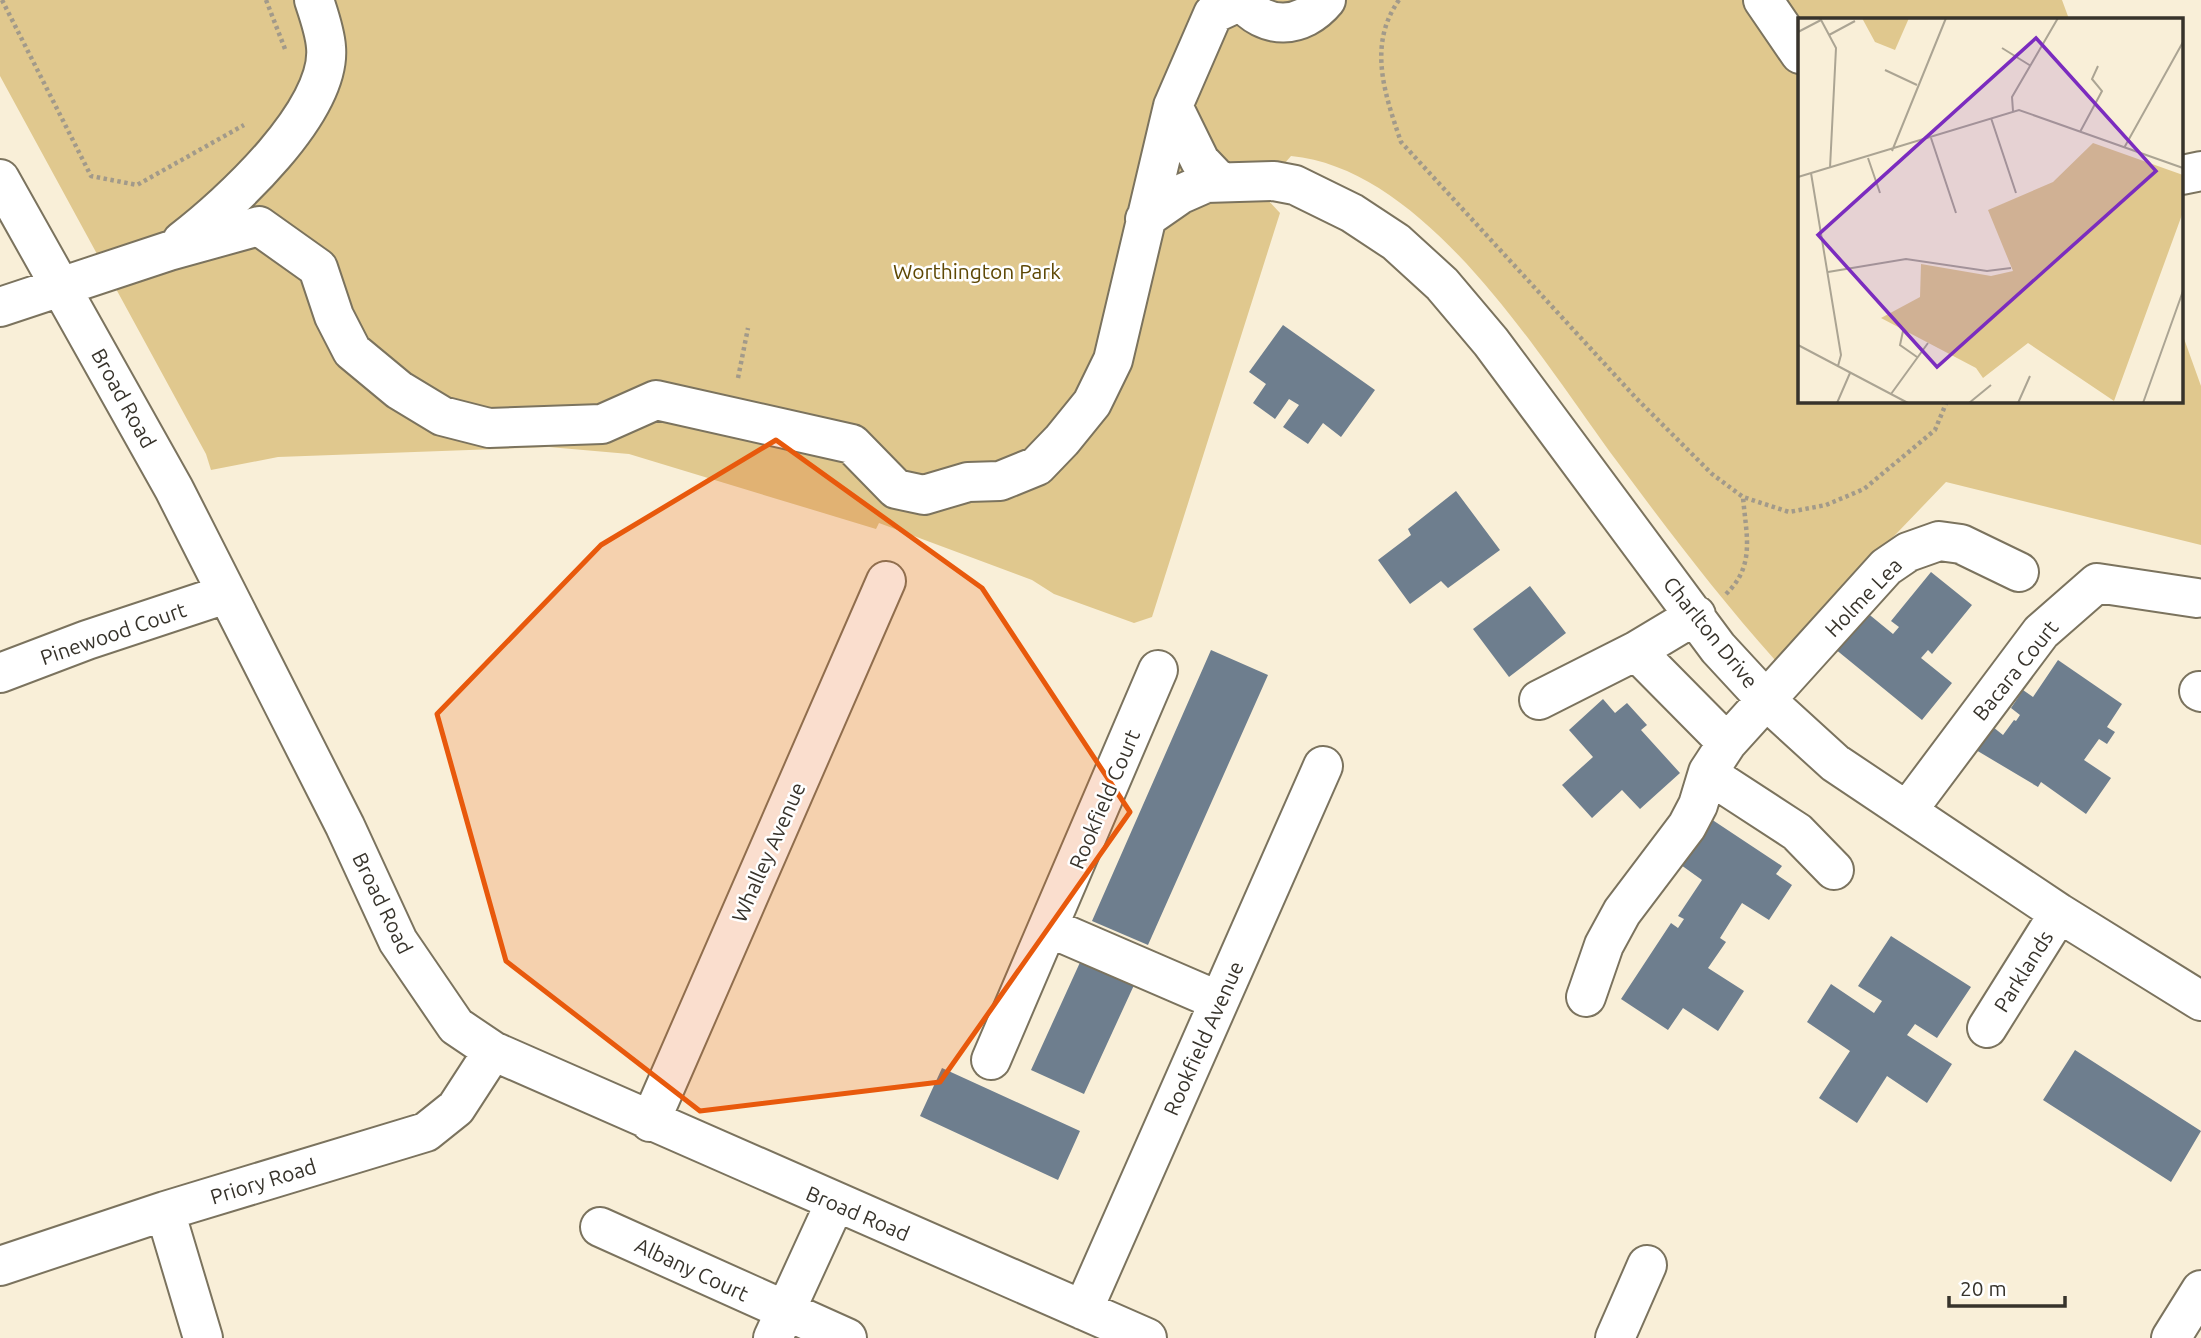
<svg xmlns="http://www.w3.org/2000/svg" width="2201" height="1338" viewBox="0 0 2201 1338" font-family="Ubuntu,sans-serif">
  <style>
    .green { fill: #e0c88e }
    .building { fill: #6e7e8e }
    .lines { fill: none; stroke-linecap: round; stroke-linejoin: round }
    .minor-casing { stroke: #7b735e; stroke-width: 42 }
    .path { stroke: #a29a8a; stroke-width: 4.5; stroke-dasharray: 3.5 3.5; stroke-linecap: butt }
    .minor { stroke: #fff; stroke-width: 38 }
    .marked { fill: #e8590c; fill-opacity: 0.2; stroke: #e8590c; stroke-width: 5; stroke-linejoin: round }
    .labels { text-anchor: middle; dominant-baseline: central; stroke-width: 5; stroke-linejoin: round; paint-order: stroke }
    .park-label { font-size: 21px; fill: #5e4805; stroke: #fff }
    .street-label { font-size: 21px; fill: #37332b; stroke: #fff }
    .inset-road { fill: none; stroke: #aba493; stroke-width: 2 }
    .view { fill: #7b2cbf; fill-opacity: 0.15; stroke: #7b2cbf; stroke-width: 3.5 }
    .inset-edge { fill: none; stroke: #37332b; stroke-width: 3.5 }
  </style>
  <rect width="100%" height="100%" fill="#f9efd8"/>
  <path class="green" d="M0,0H2062L2069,19H1800V401H2182V333L2201,386V545L1946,482L1775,660C1718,596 1667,529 1616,460C1541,359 1428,169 1291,156L1278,171L1266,198L1280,213L1152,617L1134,623L1054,594L1032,580L879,523L876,529L629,454L549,447L278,457L211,470L206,454L0,76Z"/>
  <path class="building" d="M1283,325L1375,390L1341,437L1323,423L1308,444L1283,427L1299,405L1289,399L1275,419L1253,403L1266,384L1249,372Z
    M1456,491L1500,550L1448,588L1441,581L1410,604L1378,560L1411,535L1408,529Z
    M1931,572L1972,605L1932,654L1928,650L1921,658L1952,683L1922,720L1829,644L1860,607L1893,634L1899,627L1891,621Z
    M1530,586L1566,633L1509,677L1473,629Z
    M1211,650L1268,675L1148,945L1092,921Z
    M2058,660L2122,704L2107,727L2115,732L2107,744L2099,739L2084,760L2111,778L2086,814L2041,782L2038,787L1976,750L1993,727L2003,735L2014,720L2016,721L2020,715L2011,708L2023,690L2033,697Z
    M1603,699L1615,713L1627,703L1647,725L1641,730L1680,773L1640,809L1622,790L1592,818L1562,785L1593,757L1569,730Z
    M1711,819L1782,866L1776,874L1792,885L1769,920L1742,903L1720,938L1726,942L1708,968L1744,991L1718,1031L1683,1008L1668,1030L1621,999L1671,923L1678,928L1684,919L1678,916L1702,880L1681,865Z
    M1891,936L1971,987L1937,1038L1915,1024L1907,1035L1952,1064L1927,1103L1887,1076L1857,1123L1819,1098L1850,1051L1807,1022L1831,984L1874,1013L1882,1001L1858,986Z
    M1082,958L1135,983L1084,1094L1031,1070Z
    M2075,1050L2201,1131L2171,1182L2043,1100Z
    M942,1068L1080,1131L1058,1180L920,1116Z"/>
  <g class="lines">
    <g class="minor-casing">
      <path id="minor" d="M1241,0C1265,31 1302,29 1326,0
        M1763,0L1800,54
        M1173,106L1200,161L1219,181
        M2182,175L2201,171
        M0,179L174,489L345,826L398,941L456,1026L493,1051L1147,1338
        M1145,219L1181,194L1206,183L1274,181L1295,185L1352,213L1396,242L1442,284L1491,342L1718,648L1767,701L1835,763L2059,913L2201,1001
        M182,241C229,205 332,111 326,47C325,32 319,15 314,0
        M0,307L169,251L259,226L318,268L334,316L352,351L399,390L442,416L489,428L602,424L656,400L852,444L896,489L924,495L968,482L1000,481L1037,466L1062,440L1092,403L1113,360L1173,106L1213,14L1241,1
        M1636,651L1727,743
        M0,673L87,640L226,594
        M2199,691L2201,692
        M1539,700L1636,651L1696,615
        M1708,774L1797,832L1834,870
        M1907,811L2041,632L2097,583L2197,598
        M1050,928L1219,1001
        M1586,997L1604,945L1622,912L1687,826L1698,805L1708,772L1727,743L1886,567L1908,552L1939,541L1961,544L2019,572
        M1987,1028L2059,913
        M991,1060L1158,670
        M650,1122L886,581
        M165,1211L203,1338
        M600,1227L847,1338
        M0,1266L165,1211L426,1132L456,1108L493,1051
        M1083,1310L1323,766
        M773,1338L835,1203
        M1615,1338L1647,1265
        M2171,1338L2201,1290"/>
    </g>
    <path class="path" d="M2,0L91,176L137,185L244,125
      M266,0L285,49
      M1399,0C1367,45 1385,95 1401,142L1636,398L1712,474L1743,497L1789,512L1826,505L1864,489L1935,430L1947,401
      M738,378L748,328
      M1726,594C1756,565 1746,535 1743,497"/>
    <use href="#minor" class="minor"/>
  </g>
  <path class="marked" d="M776,440L982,588L1130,812L940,1082L700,1111L506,961L437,714L601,545Z"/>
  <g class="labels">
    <g class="park-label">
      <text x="977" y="271">Worthington Park</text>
    </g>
    <g class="street-label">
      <text transform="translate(124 398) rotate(61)">Broad Road</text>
      <text transform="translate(1863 597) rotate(-46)">Holme Lea</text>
      <text transform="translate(1711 632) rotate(51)">Charlton Drive</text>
      <text transform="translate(113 633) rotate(-19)">Pinewood Court</text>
      <text transform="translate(2015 670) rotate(-51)">Bacara Court</text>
      <text transform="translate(1104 799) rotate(-67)">Rookfield Court</text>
      <text transform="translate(768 852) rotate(-66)">Whalley Avenue</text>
      <text transform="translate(383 903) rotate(64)">Broad Road</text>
      <text transform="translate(2023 971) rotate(-58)">Parklands</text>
      <text transform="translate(1203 1038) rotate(-66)">Rookfield Avenue</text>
      <text transform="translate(263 1181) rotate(-17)">Priory Road</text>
      <text transform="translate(858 1213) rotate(23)">Broad Road</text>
      <text transform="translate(692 1269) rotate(25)">Albany Court</text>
    </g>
  </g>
  <g transform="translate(1798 18)">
    <rect width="385" height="385" fill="#f9efd8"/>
    <path d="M64,0H111L97,32L77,24ZM295,125L385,157V194L316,383L230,325L185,360L178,350L83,300L122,279L123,246L193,258L215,253L190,192L255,164Z" fill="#e0c88e"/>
    <path class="inset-road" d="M22,0L38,30L32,150M0,14L23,2M31,17L57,3M204,30L233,48M87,52L119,67M215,93L214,79L260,0M193,100L218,175M282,114L304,73L294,61L300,48M133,120L158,195M326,130L385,24M94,133L148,0M70,140L82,175M13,155L43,337L40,348M0,159L221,92L385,150M30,254L108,241L189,253L213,250M105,313L102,327L119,339M0,327L110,385M93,376L130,325M39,385L52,355M171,385L193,367M220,385L232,358M345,385L385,273"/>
    <path class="view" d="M238,20L358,153L139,349L20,217Z"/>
    <rect width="385" height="385" class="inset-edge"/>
  </g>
  <path d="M1949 1296v10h116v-10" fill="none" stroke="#37332b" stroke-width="3.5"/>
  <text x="1960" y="1296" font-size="21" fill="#37332b" stroke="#ffffff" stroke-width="5" paint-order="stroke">20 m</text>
</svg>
